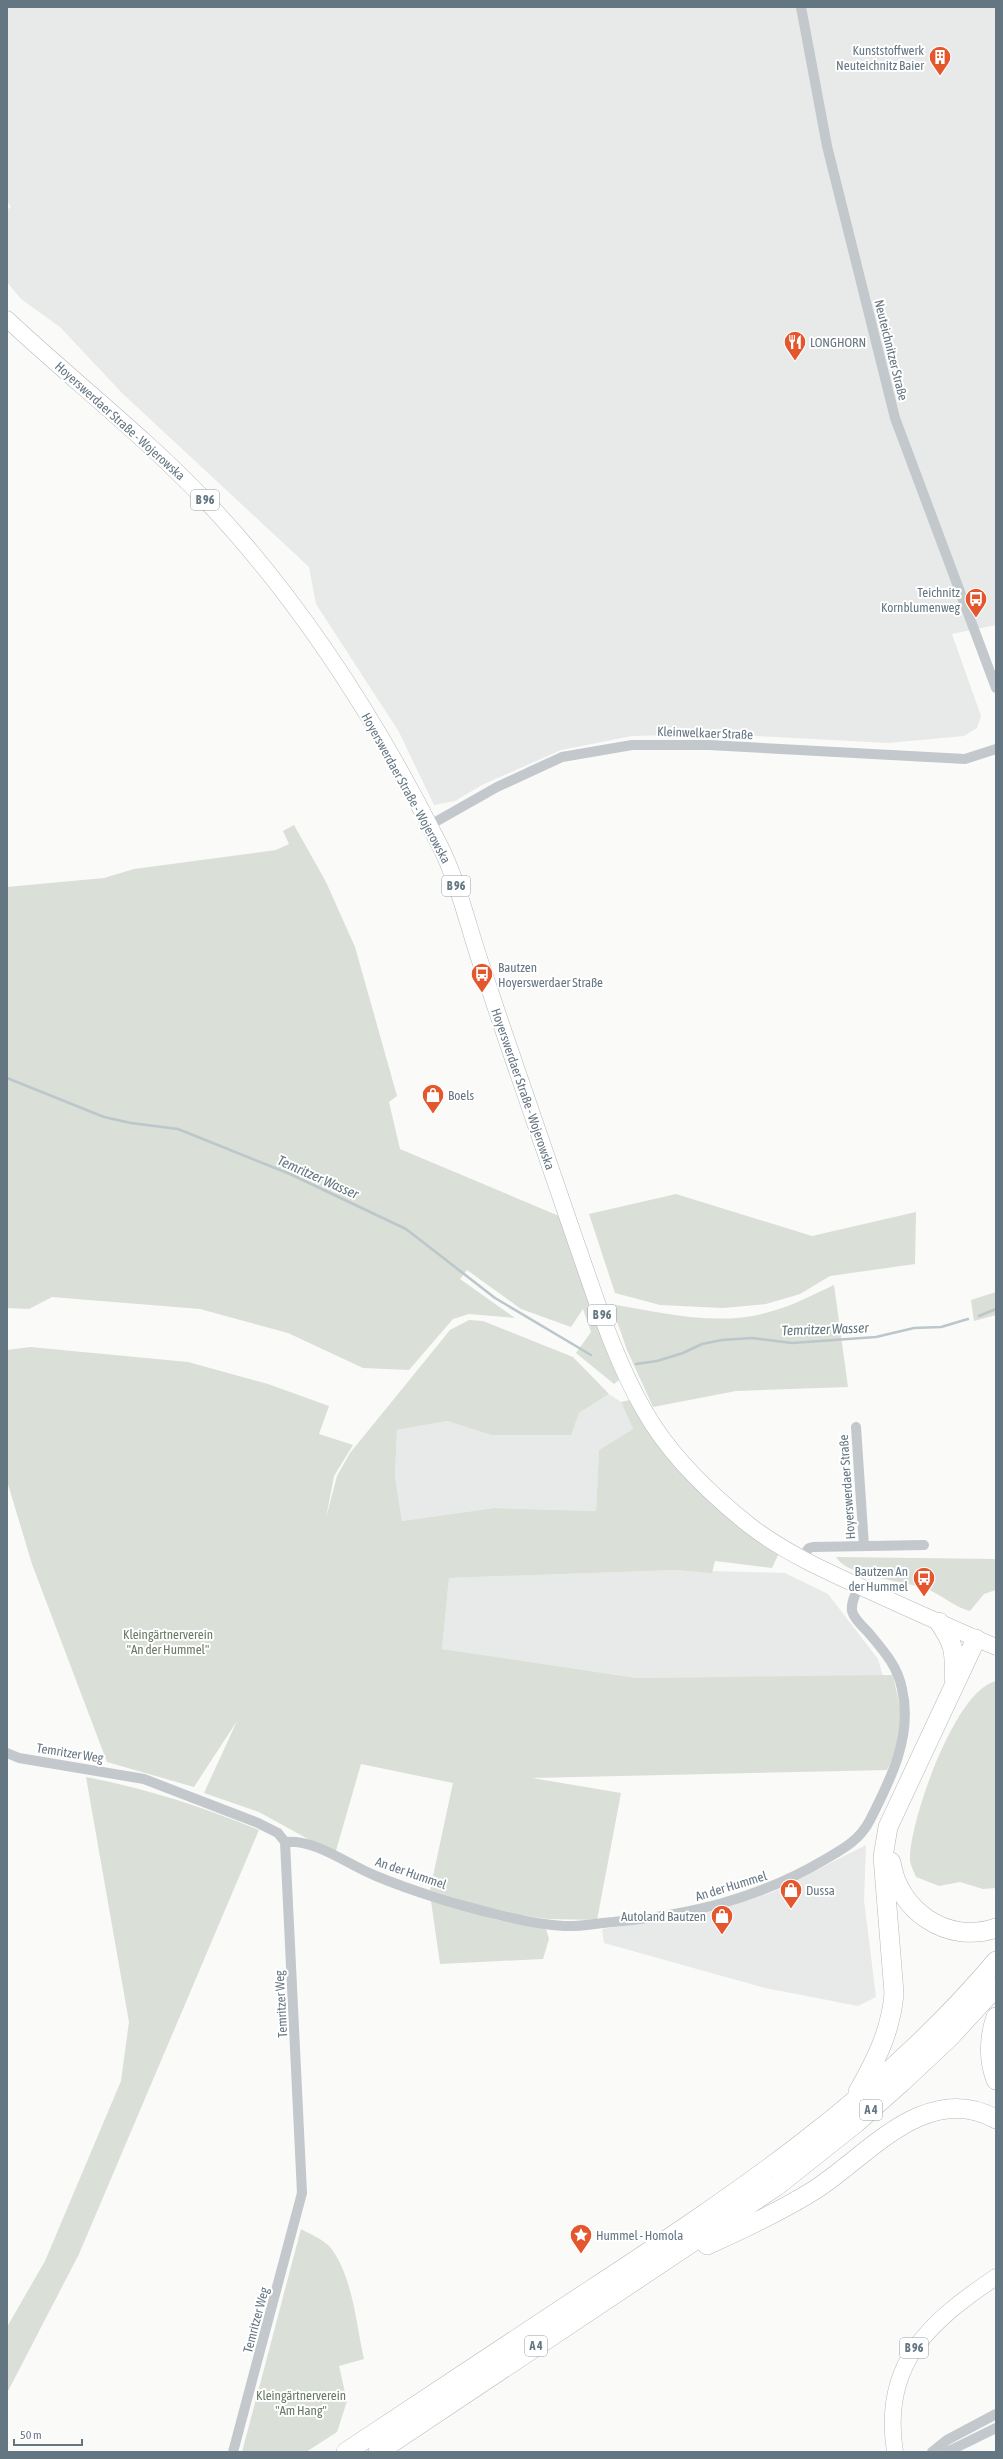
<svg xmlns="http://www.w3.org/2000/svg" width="1003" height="2459" viewBox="0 0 1003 2459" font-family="'Asap Condensed',sans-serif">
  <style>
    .built { fill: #e8e9e9 }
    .green { fill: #dadfd7 }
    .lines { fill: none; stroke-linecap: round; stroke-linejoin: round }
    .stream { stroke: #bbc7cb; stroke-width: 2.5 }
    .primary-casing { stroke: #b5babe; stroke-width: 17 }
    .highway-casing { stroke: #b4b9bd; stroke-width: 20 }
    .street { stroke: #c3c8cc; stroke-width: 10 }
    .primary { stroke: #fff; stroke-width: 16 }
    .highway { stroke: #fff; stroke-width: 19 }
    .labels { text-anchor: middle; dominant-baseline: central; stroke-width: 4; stroke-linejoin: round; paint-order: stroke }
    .shield { fill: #fff; stroke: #939fa8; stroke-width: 1 }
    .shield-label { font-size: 12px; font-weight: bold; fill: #657683 }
    .poi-label { font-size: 13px; fill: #657683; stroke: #fff; text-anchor: start }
    .street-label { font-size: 13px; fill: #657683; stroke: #fff }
    .park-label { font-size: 13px; fill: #687a64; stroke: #fff }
    .water-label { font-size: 14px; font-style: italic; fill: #60757c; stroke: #fff }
  </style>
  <rect width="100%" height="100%" fill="#fafaf8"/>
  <path class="built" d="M7,7H996V625L952,634L981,716L977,728L964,736L888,743L719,734L632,736L561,750L482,785L455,801L434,805L399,732L316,604L309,567L122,393L60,327L21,299L7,282V210L11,207L7,201Z
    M609,1394L621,1402L633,1429L599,1450L596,1511L494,1508L402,1521L395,1477L397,1430L447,1421L491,1435L579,1413Z
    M677,1570L785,1573L828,1594L878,1659L883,1676L637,1678L442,1649L449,1578Z
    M866,1845L864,1900L876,1997L858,2006L765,1988L604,1943L602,1929L706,1913L773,1892Z"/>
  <path class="green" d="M294,825L326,882L355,947L397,1096L389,1102L400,1149L559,1216L619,1380L614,1384L576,1353L591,1332L583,1309L571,1327L521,1309L467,1270L460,1279L515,1318L469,1314L453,1319L409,1370L363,1368L288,1333L200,1309L52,1297L29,1309L7,1308V887L104,878L134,869L276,850L289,844L283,831Z
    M676,1194L812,1236L916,1212L915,1264L830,1276L800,1294L766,1304L723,1308L660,1305L615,1293L589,1214Z
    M834,1285L848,1387L736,1391L653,1407L627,1350L611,1304C663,1313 718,1327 769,1312C792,1306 813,1295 834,1285Z
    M996,1292V1315L974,1321L971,1300Z
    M469,1320L483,1321L573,1357L609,1394L579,1413L571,1435H491L447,1421L397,1430L395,1477L402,1521L494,1508L596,1511L599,1450L633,1429L621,1402L630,1400L779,1553L772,1568L715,1561L712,1573L677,1570L449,1578L442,1649L637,1678L893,1675L903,1721L901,1740L887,1770L532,1778L621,1793L597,1920L548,1919L500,1912L430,1890L453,1783L361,1764L335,1854L259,1812L204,1793L237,1721L194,1787L107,1762L32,1564L7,1481V1350L30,1347L188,1362L268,1384L329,1406L319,1434L353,1445L334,1476L326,1518L337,1476L350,1453L450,1330Z
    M836,1557L996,1559V1590L984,1594L970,1611C954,1607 942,1595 927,1589C906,1581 847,1577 836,1557Z
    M996,1681V1888L983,1889L960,1882L939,1886L916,1877C914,1871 909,1863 910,1857C911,1818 955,1690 996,1681Z
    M86,1777C145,1788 203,1807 259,1830L79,2254L7,2393V2327L45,2261L121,2081L129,2022Z
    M431,1901L498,1920L546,1929L549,1939L543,1959L440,1964Z
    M301,2229C310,2234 324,2240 330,2247C353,2276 356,2324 364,2359L339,2366L347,2401L337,2432L306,2452H242Z"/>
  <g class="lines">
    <path class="stream" d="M7,1078L104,1117L131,1123L178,1129L290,1174L406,1229L495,1298L591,1355
      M979,1316L996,1309
      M636,1364L657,1361L683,1353L702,1344L722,1340L752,1338L792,1343L876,1337L914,1328L941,1327L968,1319"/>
    <g class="primary-casing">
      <path id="primary" d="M7,319C72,380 143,435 205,500C299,599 376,719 438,842C458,880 467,923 481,964C512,1057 544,1150 576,1242C596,1299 614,1358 644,1410C669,1455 709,1493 749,1525C785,1553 828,1572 870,1591C911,1610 954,1629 996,1647
        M895,2452C881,2364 929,2322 996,2277"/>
    </g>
    <g class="highway-casing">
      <path id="highway" d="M939,1622C954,1644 955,1651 954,1678
        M891,1862C898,1910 947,1945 996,1928
        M996,2017C989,2037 988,2060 996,2080
        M858,2092C876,2060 891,2031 894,1993L883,1857L888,1827L976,1639
        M707,2245C743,2229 779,2212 813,2191C866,2158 925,2080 996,2119
        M346,2452C426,2399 506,2346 586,2293C734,2196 881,2098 996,1961
        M378,2452L778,2185L856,2123L902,2082L949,2038L996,1987"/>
    </g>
    <path class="street" d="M801,7L827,146L895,418L996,688
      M430,825L497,787L562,757L632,745H709L965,759L996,749
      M856,1427L864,1546
      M801,1559L809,1548L813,1547L924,1545
      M7,1753L19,1758L144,1779L258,1823L278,1833L285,1842L302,2193L233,2452
      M285,1842C316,1839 348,1865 376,1876C415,1892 458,1905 499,1915C519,1920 543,1925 564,1926C580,1927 597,1923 613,1922C690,1915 758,1899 824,1860C843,1849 860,1840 870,1820C891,1779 913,1735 902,1689C898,1666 882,1649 868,1632C863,1627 854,1619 852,1611C851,1602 855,1595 859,1586
      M932,2452L947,2440L996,2414
      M947,2452L996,2428"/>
    <use href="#primary" class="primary"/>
    <use href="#highway" class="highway"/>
  </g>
  <defs>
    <g id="building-pin" transform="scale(1.15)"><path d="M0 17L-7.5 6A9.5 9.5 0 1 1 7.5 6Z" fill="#e4572e" stroke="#fff"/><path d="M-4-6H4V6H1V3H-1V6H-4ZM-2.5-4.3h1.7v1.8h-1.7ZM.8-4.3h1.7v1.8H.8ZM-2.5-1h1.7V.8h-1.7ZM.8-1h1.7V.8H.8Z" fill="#fff"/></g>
    <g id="restaurant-pin" transform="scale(1.15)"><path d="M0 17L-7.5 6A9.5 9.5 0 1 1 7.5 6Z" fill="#e4572e" stroke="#fff"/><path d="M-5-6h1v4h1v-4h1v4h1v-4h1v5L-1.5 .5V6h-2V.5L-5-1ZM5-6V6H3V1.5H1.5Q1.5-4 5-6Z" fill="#fff"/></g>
    <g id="bus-pin" transform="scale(1.15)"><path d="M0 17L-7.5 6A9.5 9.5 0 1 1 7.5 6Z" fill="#e4572e" stroke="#fff"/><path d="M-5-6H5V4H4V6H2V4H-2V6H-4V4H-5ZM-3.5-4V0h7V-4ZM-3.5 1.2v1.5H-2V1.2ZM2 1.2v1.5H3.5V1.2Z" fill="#fff"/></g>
    <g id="shop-pin" transform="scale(1.15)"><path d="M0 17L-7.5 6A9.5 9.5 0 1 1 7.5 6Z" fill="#e4572e" stroke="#fff"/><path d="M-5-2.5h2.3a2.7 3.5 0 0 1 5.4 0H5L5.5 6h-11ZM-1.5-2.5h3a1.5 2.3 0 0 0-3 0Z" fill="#fff"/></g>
    <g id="sight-pin" transform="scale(1.15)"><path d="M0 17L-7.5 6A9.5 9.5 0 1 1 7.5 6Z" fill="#e4572e" stroke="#fff"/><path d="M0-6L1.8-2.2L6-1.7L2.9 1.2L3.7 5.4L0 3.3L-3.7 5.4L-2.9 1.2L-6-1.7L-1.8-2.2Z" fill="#fff"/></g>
  </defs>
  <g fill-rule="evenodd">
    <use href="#building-pin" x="940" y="57"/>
    <use href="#restaurant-pin" x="795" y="342"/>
    <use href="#bus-pin" x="976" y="599"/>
    <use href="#bus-pin" x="482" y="974"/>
    <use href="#shop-pin" x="433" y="1095"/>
    <use href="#bus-pin" x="924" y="1578"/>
    <use href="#shop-pin" x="791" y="1890"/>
    <use href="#shop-pin" x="722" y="1916"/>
    <use href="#sight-pin" x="581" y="2235"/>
  </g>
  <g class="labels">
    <g class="shield">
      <rect x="191" y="490" width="28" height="20" rx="3"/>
      <rect x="442" y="876" width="28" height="20" rx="3"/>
      <rect x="588" y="1305" width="28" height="20" rx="3"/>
      <rect x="860" y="2100" width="22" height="20" rx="3"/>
      <rect x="525" y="2336" width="22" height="20" rx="3"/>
      <rect x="900" y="2338" width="28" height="20" rx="3"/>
    </g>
    <g class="shield-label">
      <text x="205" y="500">B 96</text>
      <text x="456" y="886">B 96</text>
      <text x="602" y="1315">B 96</text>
      <text x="871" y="2110">A 4</text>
      <text x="536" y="2346">A 4</text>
      <text x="914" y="2348">B 96</text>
    </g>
    <g class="poi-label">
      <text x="924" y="50" text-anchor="end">Kunststoffwerk<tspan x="924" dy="15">Neuteichnitz Baier</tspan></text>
      <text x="810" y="342">LONGHORN</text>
      <text x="960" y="592" text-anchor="end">Teichnitz<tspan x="960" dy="15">Kornblumenweg</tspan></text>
      <text x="498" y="967">Bautzen<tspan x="498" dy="15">Hoyerswerdaer Straße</tspan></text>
      <text x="448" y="1095">Boels</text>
      <text x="908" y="1571" text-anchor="end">Bautzen An<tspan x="908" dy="15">der Hummel</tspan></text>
      <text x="806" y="1890">Dussa</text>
      <text x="706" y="1916" text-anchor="end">Autoland Bautzen</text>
      <text x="596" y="2235">Hummel - Homola</text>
    </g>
    <g class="street-label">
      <text transform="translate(891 350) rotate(76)">Neuteichnitzer Straße</text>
      <text transform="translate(120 421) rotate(42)">Hoyerswerdaer Straße - Wojerowska</text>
      <text transform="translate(705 733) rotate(2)">Kleinwelkaer Straße</text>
      <text transform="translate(406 788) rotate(61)">Hoyerswerdaer Straße - Wojerowska</text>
      <text transform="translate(523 1089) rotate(71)">Hoyerswerdaer Straße - Wojerowska</text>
      <text transform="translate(847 1487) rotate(-94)">Hoyerswerdaer Straße</text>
      <text transform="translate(70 1753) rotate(9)">Temritzer Weg</text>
      <text transform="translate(411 1873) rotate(19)">An der Hummel</text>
      <text transform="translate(731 1886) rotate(-17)">An der Hummel</text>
      <text transform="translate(281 2004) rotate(-93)">Temritzer Weg</text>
      <text transform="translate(256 2320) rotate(-75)">Temritzer Weg</text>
    </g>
    <g class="park-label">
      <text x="168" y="1634">Kleingärtnerverein<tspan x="168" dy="15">"An der Hummel"</tspan></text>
      <text x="301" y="2395">Kleingärtnerverein<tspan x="301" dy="15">"Am Hang"</tspan></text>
    </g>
    <g class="water-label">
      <text transform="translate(318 1177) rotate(24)">Temritzer Wasser</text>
      <text transform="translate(825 1329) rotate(-2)">Temritzer Wasser</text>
    </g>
  </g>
  <rect width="1003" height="2459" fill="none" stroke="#657683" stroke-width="16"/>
  <path d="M14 2439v6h68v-6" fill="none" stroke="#657683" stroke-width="2"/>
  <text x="20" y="2439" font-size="12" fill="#657683" stroke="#ffffff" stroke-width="3" paint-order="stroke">50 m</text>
</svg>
